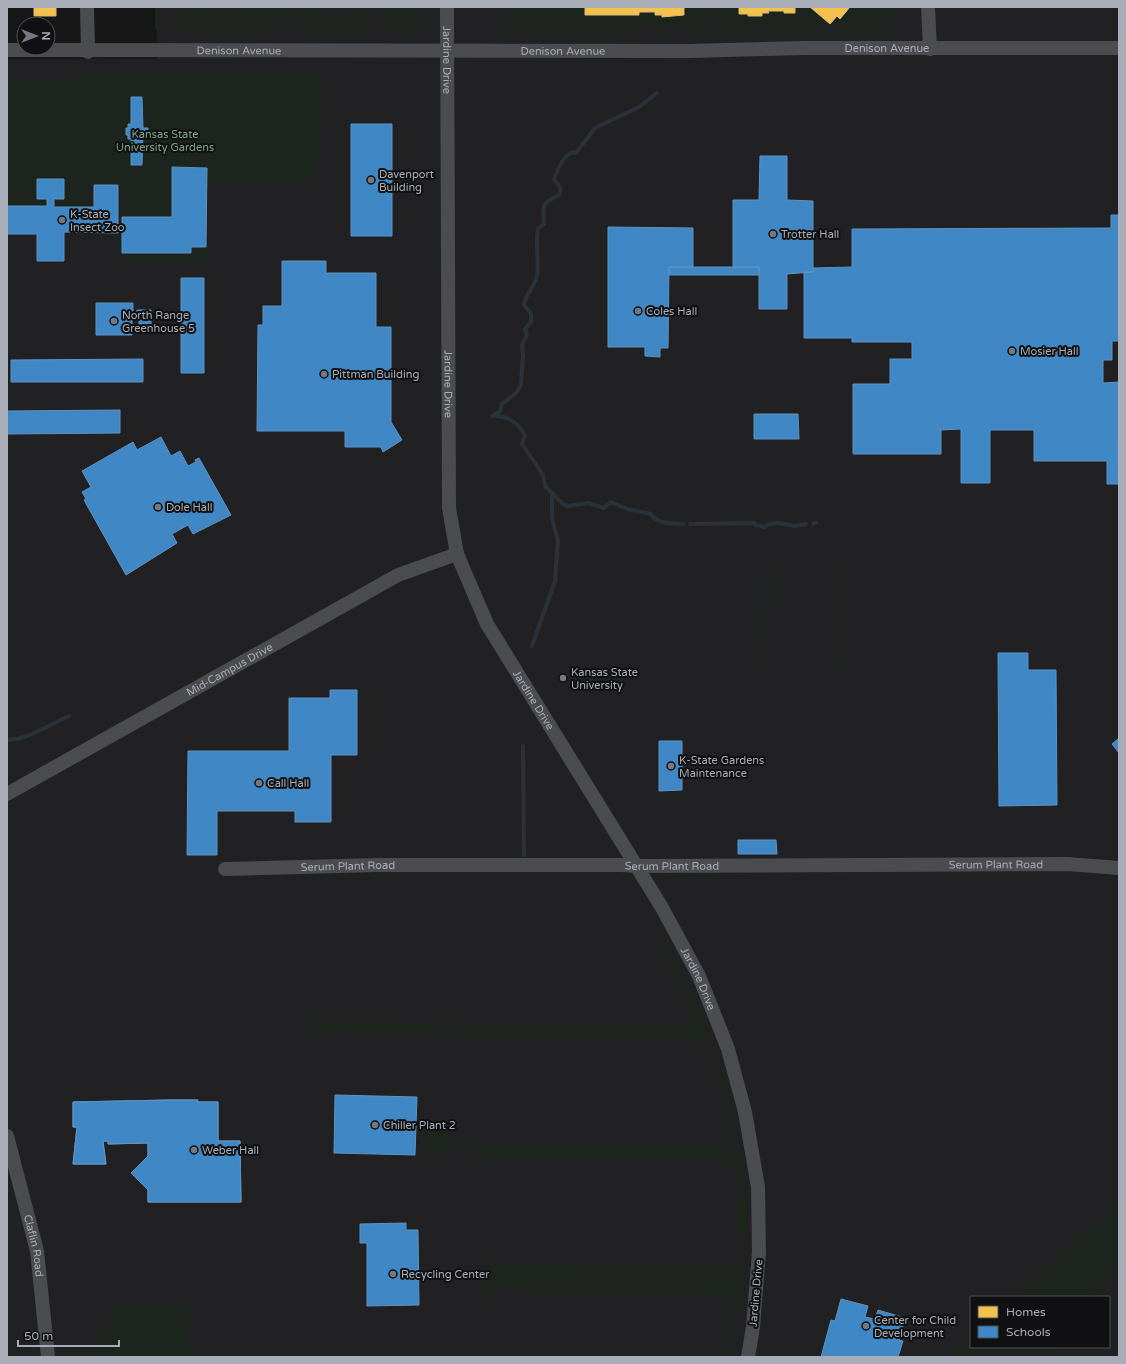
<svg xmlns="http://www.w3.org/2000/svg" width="1126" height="1364" viewBox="0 0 1126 1364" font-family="'Varela Round',sans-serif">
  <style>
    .built { fill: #212123; fill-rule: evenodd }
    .green { fill: #1d241e }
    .homes { fill: #f2c14e; stroke: #dcbb6e }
    .schools { fill: #3f88c5; stroke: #5e93c1 }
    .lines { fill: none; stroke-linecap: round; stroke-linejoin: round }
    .stream { stroke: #2a3239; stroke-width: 4 }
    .minor { stroke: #4b4c50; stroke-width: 14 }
    .poi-dot { fill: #757880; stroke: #111113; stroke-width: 1.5 }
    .labels { text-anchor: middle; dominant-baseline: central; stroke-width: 4; stroke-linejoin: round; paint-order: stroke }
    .street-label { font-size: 11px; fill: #a8adb8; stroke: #111113 }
    .park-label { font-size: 11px; fill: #7fa381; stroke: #111113 }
    .poi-label { font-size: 11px; fill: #a8adb8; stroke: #111113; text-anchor: start }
  </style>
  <rect width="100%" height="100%" fill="#171717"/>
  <path class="built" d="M157,7H1119V1357H7V59H157ZM971,1297H1109V1347H971Z"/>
  <path class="green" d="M155,7H164V25L161,29H155Z
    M179,7H218V16H179Z
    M227,7H286V16H227Z
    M296,7H321L318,13L357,12L360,7H373L372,16H295Z
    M386,7H421L422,17L386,16Z
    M504,7H585L586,15H639V12H655V15H662V17H675V16L684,15V13L693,7H717L699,23L687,27L539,28C527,27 520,17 510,18L509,12Z
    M722,7L739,10V14H744V19H748V16L768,13V11H784V13H795V7H810L826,20V27H704Z
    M850,7H894L899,13L896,18L891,19L888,27H841L839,18L840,19Z
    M179,18L286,20L283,32L278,34H194L183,32L179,25Z
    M295,19H372V27L368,33L364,35H305L300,33L295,28Z
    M386,19H422V34H419V32H413V34L390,33L386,27Z
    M500,22H513L529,31H650V34H500Z
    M657,31H896V34H657Z
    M322,72L317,180L216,182L207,191L208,260L117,261L118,185H94V207H54V199H64V179L47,199V206H7V74L20,79H75L84,74Z
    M768,566L772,568L769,668H764L766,567Z
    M844,566H847L845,668L839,669L841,568Z
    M661,934L687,981L701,1012L713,1046L701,1049L699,1040L487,1037V1035H484L483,1036L459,1037L458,1045L455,1046L454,1035L458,1034V1026L453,1027V1013L456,1015L457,1023L687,1027L690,1005L657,943V938Z
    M314,1011L317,1012L319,1021L430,1023L431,1034H325L323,1043L318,1044L312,1014Z
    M437,1013L439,1016L441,1043L439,1046C433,1040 434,1022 435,1014Z
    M719,1060C724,1071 726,1083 729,1095C742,1143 748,1194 746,1244L741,1242L738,1237L736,1173L731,1169L730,1161L485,1157L483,1166L479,1164L471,1137L473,1134L478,1135L479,1143L730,1148C732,1124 720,1089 713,1066L714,1062Z
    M424,1129L449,1130L452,1133L456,1144L436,1156H419V1130Z
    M1119,1203V1267L1095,1297H1012Z
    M490,1254L493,1255L494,1264L734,1268L736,1259H746L743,1298L734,1357H725L734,1305L730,1304L729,1295L522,1292L503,1289L502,1287L498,1286V1289L489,1291L488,1299L483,1301L481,1298L486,1258Z
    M126,1303H177L187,1310L189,1320V1357H69C75,1355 82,1354 87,1351C103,1343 101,1330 109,1317C113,1311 120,1308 126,1303Z
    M971,1333V1347H1060L1053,1357H949V1352Z"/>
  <path class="homes" d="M34,7H56V16H34Z
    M585,7H684V15L662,17V15H655V12H639V15H585Z
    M739,7H795V13H784V11H768L769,13H762V16H748V14H739Z
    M810,7H850L840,19L837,16L830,24Z"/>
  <path class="schools" d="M131,97H142L143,128H148V134H143L142,165H131V139H128V135H126V128H128V124H131Z
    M351,124H392V236H351Z
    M760,156H787V200L813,201V272L787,274V309H759V267H733V200H759Z
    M172,167L207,168L206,247H191V253H122V217H172Z
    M37,179H64V199H54V207H94V185H118V233L64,232V261H37V234H7V185V206H47V199H37Z
    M1111,215H1119V341H1112V360H1103V383L1119,382L1118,484H1107V461H1034V430H990V483H961V429L941,430V454H853V384H890V359H912V342H852V338H804V272H813V268L852,267V229L1111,228Z
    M608,227L693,228V267H669L668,348H660V357L645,356V347H608Z
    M282,261H326V273H376V327H391V422L402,440L383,452L381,447H345V431H257L258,325H263V306H282Z
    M669,267H759V275H669Z
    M181,278H204V373H181Z
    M96,303H133V313H137V310H151V324H139V318H132V335H96Z
    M143,359V382H11V360Z
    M120,410V433L7,434V411Z
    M754,414H798L799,439H754Z
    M161,437L171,456L180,451L188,466L196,462L195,460L199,458L231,515L193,534L188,525L172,534L177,543L126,575L84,500L86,499L82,492L91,487L82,471L133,442L137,450Z
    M998,653H1028V670H1056L1057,805L999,806Z
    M330,690H357V755H331V822H295V811H217V855H187L188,751H289V698H330Z
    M1119,738V753L1112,744Z
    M659,741H682V790L659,791Z
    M738,840H776L777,854H738Z
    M335,1095L417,1097L415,1155L334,1153Z
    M168,1100H198L197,1102H218V1141H240L241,1202H148V1190L131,1173L148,1156V1143L108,1144V1141H103L106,1164H73L77,1127H73V1102Z
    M168,1100H198L197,1102H218V1141H240L241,1202H148V1190L131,1173L148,1156V1143L108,1144V1141H103L106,1164H73L77,1127H73V1102Z
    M406,1223V1230H418L419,1305L367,1306V1243H360V1224Z
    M841,1299L868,1306L865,1317L875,1319L878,1310L905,1318L899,1340L903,1341L898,1357H821L831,1320L835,1321Z"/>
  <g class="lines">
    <path class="stream" d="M492,416L500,411L502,404L517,392L521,384L523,356L522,344L527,335L525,329L531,322V313L524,305C525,294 535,287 537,276C539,261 535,245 538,229L544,224C544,205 539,205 559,195C563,187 558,186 554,179C558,169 562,157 573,152L576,153L595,128L639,107L657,93
      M492,416C508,415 518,422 525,436L522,444L543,475L545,486L563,504L567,506L588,503L604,508L611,502L627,509L651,514C657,525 672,523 683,524
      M690,524L754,523L756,525L765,527L769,524L779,523L795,526L806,524
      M813,524L816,523
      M532,646L555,581L558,540L552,518V493
      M7,740C30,739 48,725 69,716
      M523,746L524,855"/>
    <g class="minor">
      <path d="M87,7L88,52"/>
      <path id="s1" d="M447,7L449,508L457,554L487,624L661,906L699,976L728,1049L745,1112L758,1187L759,1252L753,1327L748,1357"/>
      <path d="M928,7L930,49"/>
      <path id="s2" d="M7,50L689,51L805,48H1119"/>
      <path id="s3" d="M7,794L398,575L457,554"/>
      <path id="s4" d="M225,869L377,865H621L637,866L1067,864L1119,868"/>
      <path id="s5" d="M7,1136L37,1251L48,1357"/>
    </g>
  </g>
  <g class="poi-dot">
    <circle cx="371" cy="180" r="4"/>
    <circle cx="62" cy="220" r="4"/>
    <circle cx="773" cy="234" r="4"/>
    <circle cx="638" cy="311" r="4"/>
    <circle cx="114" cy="321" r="4"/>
    <circle cx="1012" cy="351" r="4"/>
    <circle cx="324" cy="374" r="4"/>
    <circle cx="158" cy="507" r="4"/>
    <circle cx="563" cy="678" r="4"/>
    <circle cx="671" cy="766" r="4"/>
    <circle cx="259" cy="783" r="4"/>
    <circle cx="375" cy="1125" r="4"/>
    <circle cx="194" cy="1150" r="4"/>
    <circle cx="393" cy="1274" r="4"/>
    <circle cx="866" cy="1326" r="4"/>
  </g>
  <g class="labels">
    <g class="street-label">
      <text stroke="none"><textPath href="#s2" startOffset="880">Denison Avenue</textPath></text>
      <text stroke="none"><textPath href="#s2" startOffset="232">Denison Avenue</textPath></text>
      <text stroke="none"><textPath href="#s2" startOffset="556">Denison Avenue</textPath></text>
      <text stroke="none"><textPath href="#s1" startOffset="53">Jardine Drive</textPath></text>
      <text stroke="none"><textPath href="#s1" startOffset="377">Jardine Drive</textPath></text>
      <text stroke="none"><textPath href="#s3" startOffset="255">Mid-Campus Drive</textPath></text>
      <text stroke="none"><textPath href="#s1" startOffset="713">Jardine Drive</textPath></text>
      <text stroke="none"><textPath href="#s4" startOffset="447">Serum Plant Road</textPath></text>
      <text stroke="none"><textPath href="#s4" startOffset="771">Serum Plant Road</textPath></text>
      <text stroke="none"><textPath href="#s4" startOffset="123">Serum Plant Road</textPath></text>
      <text stroke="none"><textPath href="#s1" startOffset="1037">Jardine Drive</textPath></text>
      <text stroke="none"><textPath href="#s5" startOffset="113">Claflin Road</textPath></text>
      <text transform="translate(756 1293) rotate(-85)">Jardine Drive</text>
    </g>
    <g class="park-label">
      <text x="165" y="134">Kansas State<tspan x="165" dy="13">University Gardens</tspan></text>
    </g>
    <g class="poi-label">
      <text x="379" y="174">Davenport<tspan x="379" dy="13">Building</tspan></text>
      <text x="70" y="214">K-State<tspan x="70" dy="13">Insect Zoo</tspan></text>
      <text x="781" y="234">Trotter Hall</text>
      <text x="646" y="311">Coles Hall</text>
      <text x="122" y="315">North Range<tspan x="122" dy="13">Greenhouse 5</tspan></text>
      <text x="1020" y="351">Mosier Hall</text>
      <text x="332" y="374">Pittman Building</text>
      <text x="166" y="507">Dole Hall</text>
      <text x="571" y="672">Kansas State<tspan x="571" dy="13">University</tspan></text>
      <text x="679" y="760">K-State Gardens<tspan x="679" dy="13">Maintenance</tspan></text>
      <text x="267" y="783">Call Hall</text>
      <text x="383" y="1125">Chiller Plant 2</text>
      <text x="202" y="1150">Weber Hall</text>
      <text x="401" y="1274">Recycling Center</text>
      <text x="874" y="1320">Center for Child<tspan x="874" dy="13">Development</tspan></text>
    </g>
  </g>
  <rect width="1126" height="1364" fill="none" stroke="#a8adb8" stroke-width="16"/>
  <rect x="970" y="1296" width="140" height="52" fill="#111113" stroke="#4d4f55"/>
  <rect x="978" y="1306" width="20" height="12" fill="#f2c14e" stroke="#4d4f55"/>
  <text x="1006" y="1316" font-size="12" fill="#a8adb8">Homes</text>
  <rect x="978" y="1326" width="20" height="12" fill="#3f88c5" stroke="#4d4f55"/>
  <text x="1006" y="1336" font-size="12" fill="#a8adb8">Schools</text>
  <g transform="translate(36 36) rotate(90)"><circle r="19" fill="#111113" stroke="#4d4f55"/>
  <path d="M0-3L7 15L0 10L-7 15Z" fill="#757880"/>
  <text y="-6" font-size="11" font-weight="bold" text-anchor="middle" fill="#a8adb8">N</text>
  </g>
  <path d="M18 1340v6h101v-6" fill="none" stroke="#a8adb8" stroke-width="2"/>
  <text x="24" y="1340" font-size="12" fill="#a8adb8" stroke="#111113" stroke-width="3" paint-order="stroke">50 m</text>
</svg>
